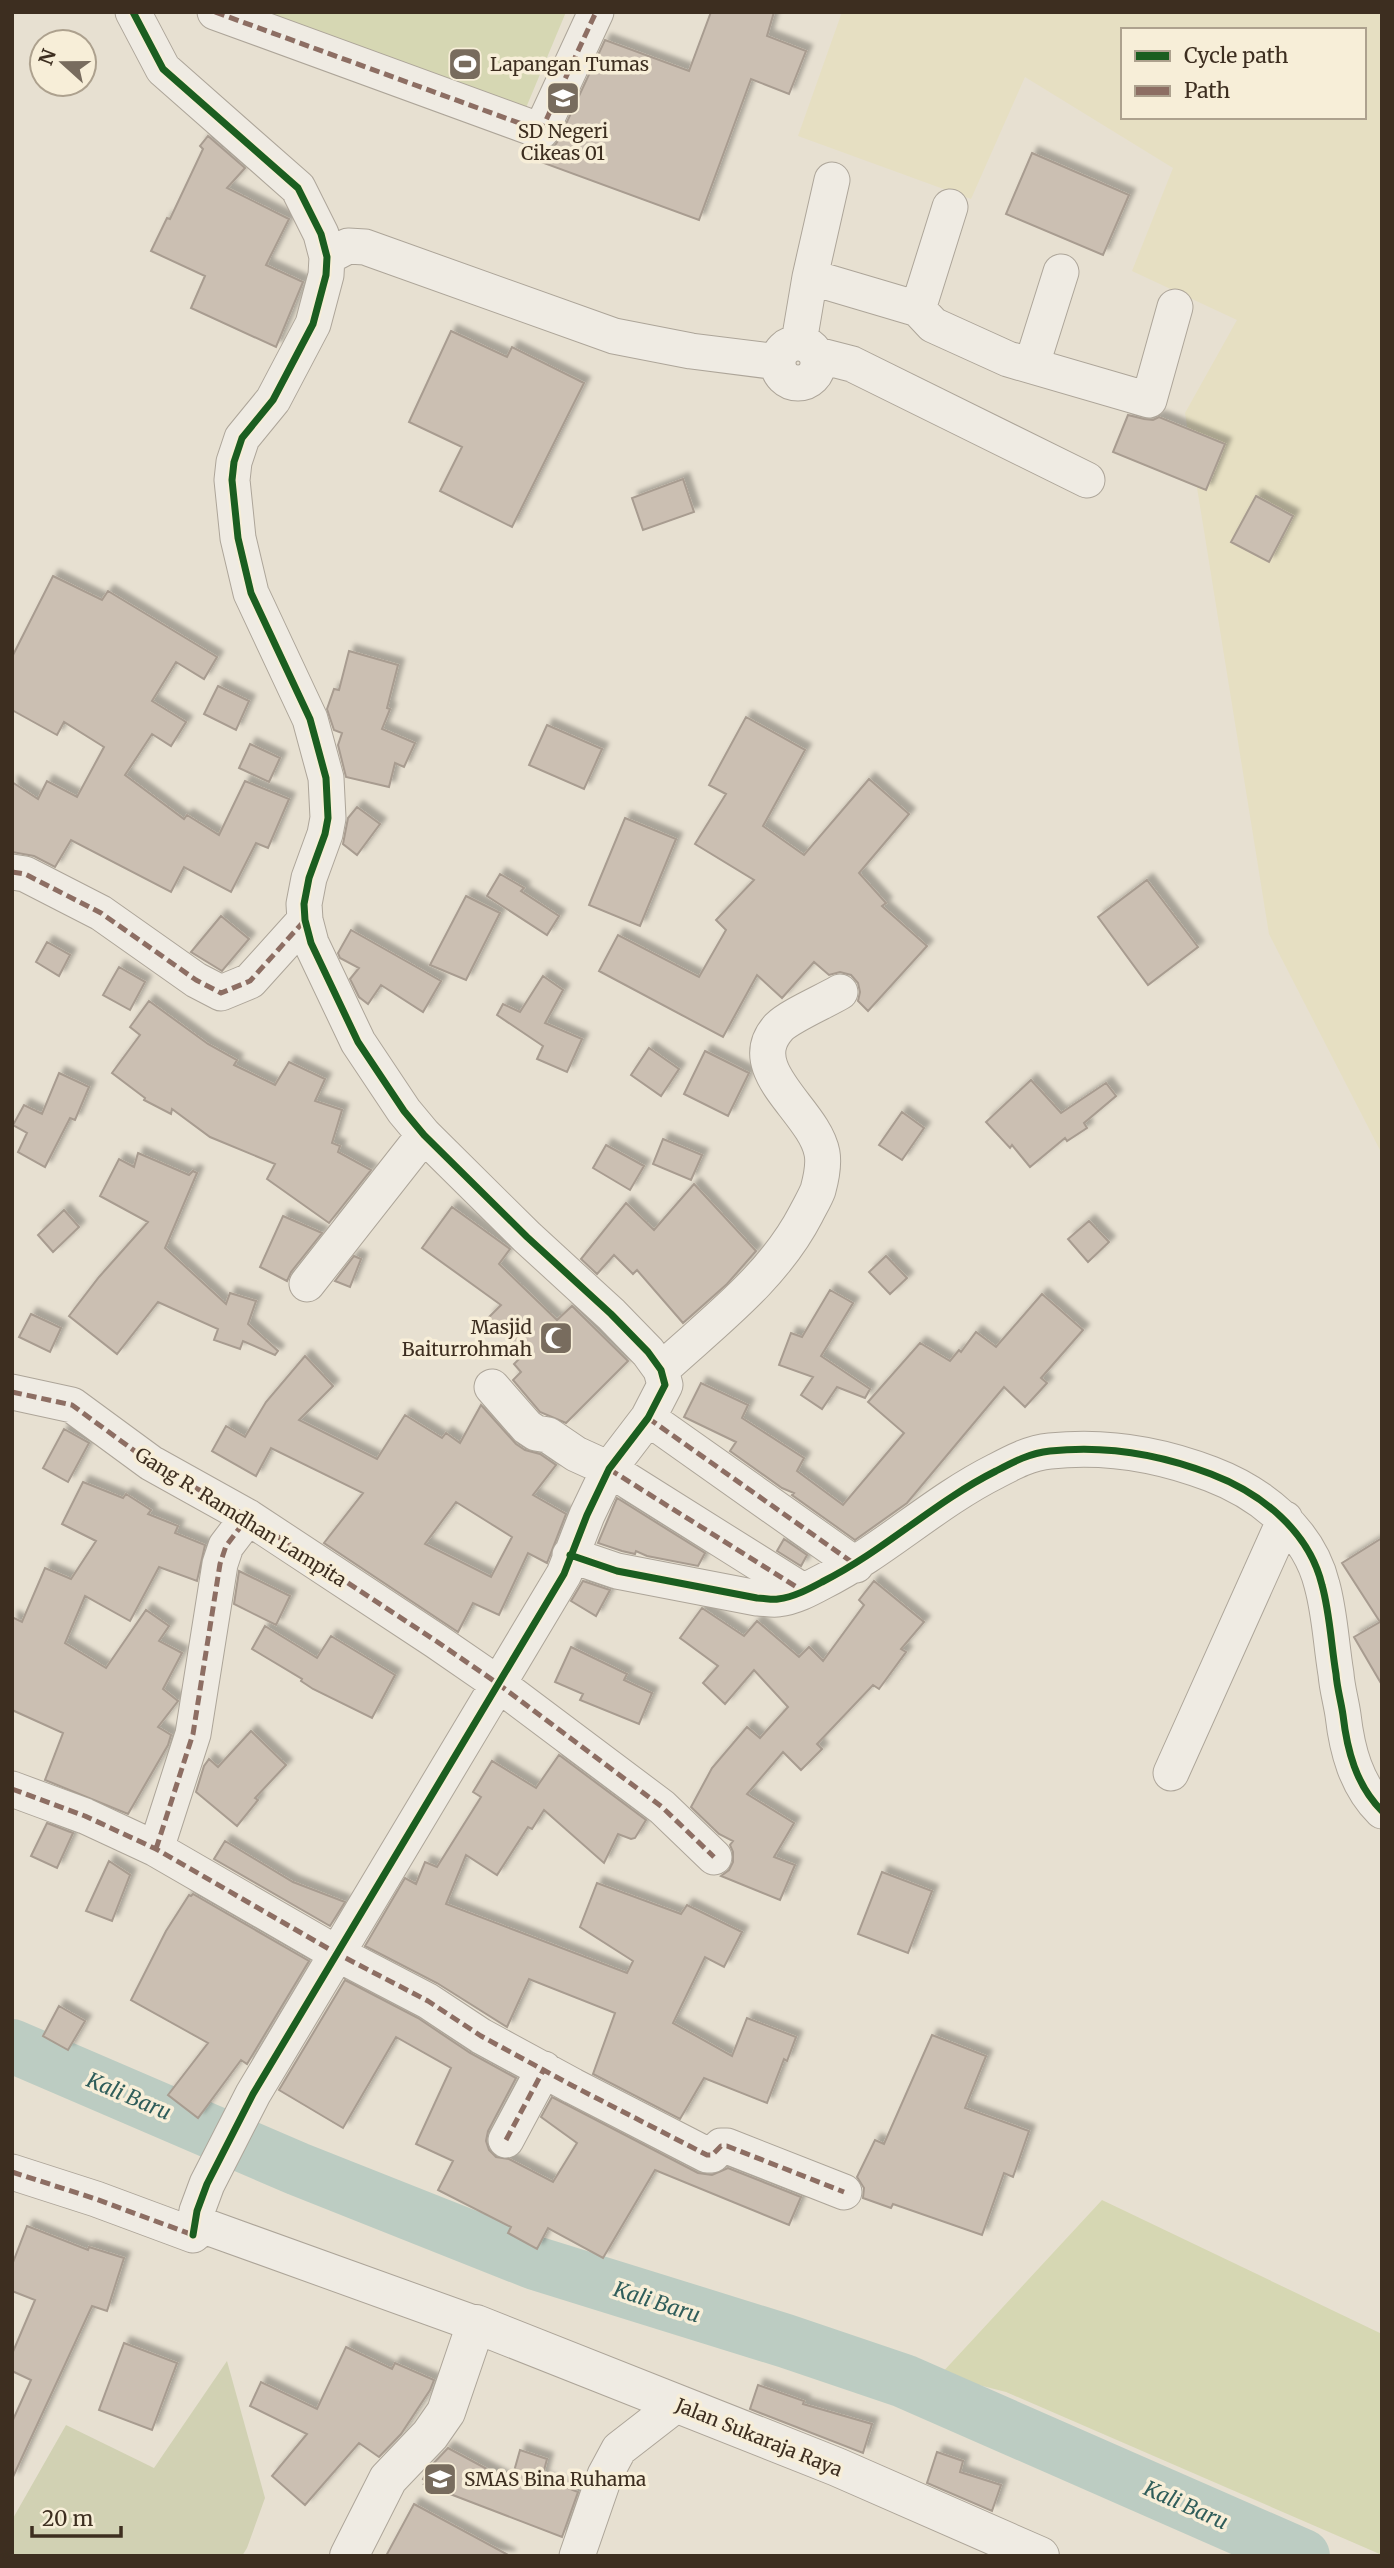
<svg xmlns="http://www.w3.org/2000/svg" width="1394" height="2568" viewBox="0 0 1394 2568" font-family="Merriweather,serif">
  <style>
    .farmland { fill: #e6dfc2; fill-rule: evenodd }
    .green { fill: #d6d7b3 }
    .cemetery { fill: #d1d1b3 }
    .lines { fill: none; stroke-linecap: round; stroke-linejoin: round }
    .river { stroke: #bcccc2; stroke-width: 54 }
    .building { fill: #cbbfb2; stroke: #a89c90; stroke-width: 2; fill-rule: evenodd; filter: url(#shadow) }
    .minor-casing { stroke: #ada599; stroke-width: 37 }
    .tertiary-casing { stroke: #ada599; stroke-width: 40 }
    .minor { stroke: #efebe3; stroke-width: 35 }
    .tertiary { stroke: #efebe3; stroke-width: 38 }
    .quiet { stroke: #8d6e63; stroke-width: 5; stroke-dasharray: 10 5; stroke-linecap: butt }
    .cycleway-casing { stroke: #f7eed8; stroke-width: 11 }
    .cycleway { stroke: #1b5e20; stroke-width: 7 }
    .labels { text-anchor: middle; dominant-baseline: central; stroke-width: 7; stroke-linejoin: round; paint-order: stroke }
    .poi-label { font-size: 19px; fill: #3d2e20; stroke: #f7eed8; text-anchor: start }
    .street-label { font-size: 19px; fill: #3d2e20; stroke: #f7eed8 }
    .water-label { font-size: 21px; font-style: italic; fill: #2f5d5a; stroke: #f7eed8 }
  </style>
  <defs>
    <filter id="shadow"><feDropShadow dx="6" dy="-6" stdDeviation="2" flood-color="#0004"/></filter>
  </defs>
  <rect width="100%" height="100%" fill="#e7e0d1"/>
  <path class="farmland" d="M842,12H1382V1154L1269,934L1185,413L1237,320L1132,271L1173,168L1025,77L971,199L798,136ZM1123,30H1364V117H1123Z"/>
  <path class="green" d="M250,12H566L523,115Z
    M1102,2200L1382,2334V2555L1006,2392L940,2375Z"/>
  <path class="cemetery" d="M227,2361L265,2498L247,2548L242,2556H12V2520L66,2425L154,2468Z"/>
  <g class="lines">
    <path class="river" d="M12,2046L298,2169L535,2263L786,2341L904,2381L1303,2556"/>
  </g>
  <path class="building" d="M711,12H774L767,36L806,51L789,94L751,79L699,220L541,162L545,150L554,147L559,139L605,40L689,71Z
    M208,136L245,168L227,188L289,219L266,265L303,282L276,347L191,308L205,276L151,251L167,218L170,219L203,149L200,146Z
    M1032,153L1129,195L1103,255L1006,214Z
    M451,331L507,357L512,347L584,383L512,527L440,491L462,447L409,422Z
    M1128,415L1144,419L1153,420L1159,417L1225,444L1206,490L1113,452Z
    M683,479L694,512L643,530L632,498Z
    M1256,496L1293,516L1269,562L1231,542Z
    M53,576L102,600L108,591L217,657L204,679L176,662L152,701L186,722L171,746L152,734L125,775L184,819L187,815L219,835L245,781L289,799L268,848L256,843L231,892L184,867L171,892L71,840L55,867L34,856L12,852V782L38,799L47,781L77,797L104,747L64,722L57,735L12,710V657Z
    M349,651L398,665L387,708L390,709L382,729L415,743L404,767L395,763L389,787L346,777L338,745L342,733L334,730L327,709L334,689L339,690Z
    M218,686L249,701L236,730L204,714Z
    M746,717L805,750L763,826L804,855L869,779L909,814L859,873L886,903L882,906L927,946L868,1011L858,1001L860,992L858,983L851,975L840,972L829,975L814,962L782,998L757,975L723,1037L599,971L618,935L699,977L726,930L716,920L754,880L695,844L726,794L709,785Z
    M547,725L602,749L584,789L529,765Z
    M250,744L280,758L269,782L239,768Z
    M357,807L380,824L357,855L343,844L348,818Z
    M625,818L676,839L640,926L589,905Z
    M500,874L524,888L521,891L559,916L547,935L487,896Z
    M1147,880L1198,947L1148,985L1098,917Z
    M466,896L500,913L466,980L430,965Z
    M221,916L249,939L222,971L191,952Z
    M351,930L441,981L423,1012L381,985L368,1004L359,997L350,979L359,968L340,958L338,953Z
    M47,942L70,955L59,976L36,962Z
    M119,967L145,982L130,1010L103,995Z
    M543,976L563,990L545,1023L582,1039L567,1072L537,1059L543,1046L497,1015L503,1004L520,1012Z
    M149,1001L208,1044L237,1060L234,1065L275,1085L289,1062L325,1079L315,1101L342,1110L332,1143L340,1146L338,1152L371,1170L329,1223L267,1179L275,1164L210,1137L172,1109L171,1114L144,1100L145,1098L112,1073L140,1035L130,1027Z
    M649,1048L679,1069L661,1096L631,1075Z
    M705,1051L749,1073L728,1116L684,1094Z
    M59,1073L89,1087L75,1120L70,1118L45,1167L18,1152L27,1133L13,1125L24,1105L42,1114Z
    M1031,1080L1061,1113L1106,1083L1116,1096L1084,1123L1087,1128L1067,1141L1065,1138L1030,1167L1012,1145L1010,1148L986,1122Z
    M902,1112L924,1128L902,1160L879,1145Z
    M663,1139L702,1155L691,1180L653,1164Z
    M606,1145L644,1166L630,1190L593,1168Z
    M138,1153L189,1175L193,1171L197,1173L165,1248L226,1304L230,1293L256,1301L248,1324L278,1351L275,1355L243,1341L240,1349L214,1340L218,1329L158,1302L117,1354L69,1316L99,1277L148,1222L100,1196L119,1159L134,1167Z
    M694,1184L756,1251L727,1284L683,1323L637,1270L633,1274L614,1255L597,1274L581,1259L626,1203L654,1230Z
    M452,1207L510,1249L499,1264L557,1320L572,1306L628,1361L566,1423L540,1412L513,1380L521,1372L514,1364L523,1355L488,1318L501,1305L422,1248Z
    M64,1210L79,1227L53,1252L38,1235Z
    M283,1216L322,1233L291,1272L287,1281L260,1267Z
    M1089,1221L1109,1242L1088,1262L1068,1239Z
    M354,1256L361,1259L350,1287L335,1281Z
    M886,1256L907,1278L890,1294L869,1272Z
    M830,1290L853,1303L821,1356L870,1389L865,1398L837,1387L822,1409L801,1395L813,1377L779,1365L791,1333L802,1337Z
    M1042,1294L1083,1330L1041,1378L1047,1383L1025,1407L1004,1387L907,1503L855,1540L792,1495L794,1493L782,1488L730,1451L736,1442L684,1417L701,1383L748,1405L742,1418L804,1458L797,1471L843,1505L904,1433L868,1402L920,1343L950,1361L959,1350L961,1352L976,1332L996,1347Z
    M31,1314L61,1328L50,1352L19,1337Z
    M305,1356L333,1386L299,1420L377,1459L405,1415L442,1438L446,1433L460,1443L481,1405L516,1444L525,1450L540,1454L556,1465L533,1495L566,1514L547,1563L528,1553L499,1615L473,1603L458,1632L324,1543L363,1493L271,1448L256,1476L212,1451L226,1426L245,1437L266,1402ZM456,1502L512,1537L491,1577L425,1544Z
    M64,1429L89,1443L68,1482L43,1468Z
    M83,1482L123,1498L126,1494L151,1510L148,1514L178,1526L175,1533L205,1545L197,1581L159,1567L130,1621L85,1596L65,1643L106,1668L146,1610L169,1626L159,1641L182,1653L163,1689L178,1701L158,1727L171,1735L168,1745L128,1814L45,1780L63,1733L12,1710V1617L22,1622L45,1568L71,1579L96,1541L62,1524Z
    M617,1498L705,1553L698,1566L647,1556L636,1551L635,1554L622,1551L598,1543Z
    M1382,1538V1685L1354,1637L1380,1622L1342,1563Z
    M784,1539L807,1555L801,1566L777,1551Z
    M239,1571L290,1596L276,1625L234,1604Z
    M583,1581L610,1590L596,1616L571,1601Z
    M874,1581L924,1622L901,1649L906,1652L879,1689L873,1685L817,1744L822,1749L801,1770L783,1752L747,1794L794,1823L774,1857L795,1865L780,1900L721,1876L729,1870L733,1862V1852L730,1845L733,1841L719,1834L691,1807L712,1768L747,1727L760,1738L788,1707L754,1670L725,1704L703,1683L718,1666L680,1638L702,1608L744,1636L757,1621L799,1657L809,1647L823,1661L864,1605L859,1600Z
    M265,1626L317,1658L331,1636L395,1675L372,1718L313,1689L301,1681L302,1679L252,1649Z
    M571,1647L627,1674L624,1680L652,1693L639,1724L580,1700L583,1694L555,1682Z
    M251,1731L286,1765L255,1798L258,1800L237,1826L196,1792L204,1766L209,1759L218,1767Z
    M559,1755L646,1820L635,1838L631,1839L618,1834L604,1863L544,1810L532,1829L528,1827L497,1875L466,1855L446,1904L627,1973L633,1961L580,1927L597,1883L681,1914L687,1905L742,1932L724,1967L705,1957L673,2023L732,2056L747,2018L796,2037L787,2061L784,2059L767,2103L704,2078L680,2119L593,2074L615,2013L529,1979L507,2027L437,1983L365,1946L405,1878L416,1884L425,1862L437,1867L481,1797L473,1792L492,1761L536,1788Z
    M47,1823L73,1833L57,1868L31,1856Z
    M225,1841L293,1882L345,1902L330,1926L214,1859Z
    M109,1861L130,1875L112,1921L86,1911Z
    M882,1872L932,1891L908,1953L858,1934Z
    M193,1894L309,1961L247,2064L241,2060L198,2118L168,2095L208,2043L131,2000L166,1931L189,1895L191,1896Z
    M345,1980L418,2018L470,2053L516,2078L488,2131L486,2141L489,2150L496,2157L509,2159L553,2182L577,2143L541,2117L552,2097L698,2173L712,2175L728,2168L801,2197L789,2225L655,2170L603,2258L548,2228L537,2249L508,2233L511,2227L438,2190L453,2161L416,2144L451,2068L396,2037L343,2128L279,2090Z
    M59,2006L85,2021L68,2050L43,2036Z
    M932,2035L986,2056L965,2108L1029,2131L1013,2177L1004,2173L982,2235L893,2204L891,2208L863,2198L864,2188L857,2177L875,2140L884,2144Z
    M27,2226L88,2250L89,2247L124,2258L107,2311L92,2306L12,2479V2422L31,2380L12,2371V2354L35,2300L12,2291V2265Z
    M124,2343L177,2363L152,2430L99,2410Z
    M346,2347L392,2369L395,2363L434,2380L430,2390L401,2434L379,2457L359,2443L305,2505L272,2476L307,2434L250,2406L261,2382L317,2409Z
    M758,2385L804,2401L803,2404L872,2424L863,2453L750,2409Z
    M448,2448L511,2482L520,2450L547,2459L542,2478L578,2492L562,2537L424,2484L427,2481L423,2479L429,2468Z
    M937,2452L963,2461L960,2472L1001,2485L992,2511L927,2483Z
    M414,2504L510,2556H386Z"/>
  <g class="lines">
    <g class="minor-casing">
      <path id="minor" d="M133,12L163,69L298,188L321,234L327,257L326,275L313,324L273,400L242,438L234,462L232,480L238,538L251,593L310,719L326,778L328,818L325,834L309,878L304,904L305,920L311,943L358,1042L404,1111L424,1135L527,1237L611,1314L648,1352L661,1370L665,1385L648,1418L609,1469L587,1515L564,1574L253,2094L207,2184L197,2211L193,2235
        M215,12L541,131L596,12
        M327,257L348,246L365,247L614,336L691,351L778,362
        M810,277L832,180
        M918,309L950,207
        M799,342L810,277L918,309L933,325L1008,359L1149,400L1175,307
        M778 363a20 20 0 1 1 40 0a20 20 0 1 1-40 0Z
        M817,355L852,364L1087,480
        M1032,364L1061,272
        M12,872L25,874L101,913L196,980L221,993L250,981L305,920
        M307,1284L424,1135
        M661,1370C713,1322 773,1278 806,1214C810,1206 815,1198 818,1190C821,1179 824,1164 822,1153C814,1110 740,1070 779,1027C790,1016 825,1001 840,992
        M492,1387L527,1427L536,1433L548,1435L576,1454L609,1469L803,1591
        M12,1392L72,1405L151,1463L248,1517L436,1641L497,1683L662,1807L714,1857
        M648,1418L856,1565
        M570,1555L617,1571L757,1598C764,1598 772,1600 778,1599C794,1597 809,1589 822,1582C884,1551 934,1502 996,1471C1013,1462 1030,1453 1050,1451C1105,1445 1159,1454 1211,1474C1261,1493 1309,1531 1322,1585C1330,1614 1331,1644 1336,1674C1337,1688 1341,1701 1343,1715C1347,1750 1356,1785 1382,1811
        M1171,1773L1285,1519
        M12,1789L85,1816L156,1849L336,1953L428,2001L481,2036L573,2086L707,2155H712L721,2146H727L844,2192
        M156,1849L193,1734L220,1564L226,1546L248,1517
        M506,2140L544,2069
        M12,2172L96,2199L193,2235
        M193,2235L204,2226L476,2324
        M577,2556L605,2475L619,2449L677,2404"/>
    </g>
    <g class="tertiary-casing">
      <path id="tertiary" d="M349,2556L388,2479L430,2435L446,2412L476,2324L837,2467L1040,2556"/>
    </g>
    <use href="#minor" class="minor"/>
    <use href="#tertiary" class="tertiary"/>
    <path class="quiet" d="M215,12L541,131L596,12
      M12,872L25,874L101,913L196,980L221,993L250,981L305,920
      M12,1392L72,1405L151,1463L248,1517L436,1641L497,1683L662,1807L714,1857
      M648,1418L856,1565
      M609,1469L803,1591
      M12,1789L85,1816L156,1849L336,1953L428,2001L481,2036L573,2086L707,2155H712L721,2146H727L844,2192
      M156,1849L193,1734L220,1564L226,1546L248,1517
      M506,2140L544,2069
      M12,2172L96,2199L193,2235"/>
    <g class="cycleway-casing">
      <path id="cycleway" d="M133,12L163,69L298,188L321,234L327,257L326,275L313,324L273,400L242,438L234,462L232,480L238,538L251,593L310,719L326,778L328,818L325,834L309,878L304,904L305,920L311,943L358,1042L404,1111L424,1135L527,1237L611,1314L648,1352L661,1370L665,1385L648,1418L609,1469L587,1515L564,1574L253,2094L207,2184L197,2211L193,2235
        M570,1555L617,1571L757,1598C764,1598 772,1600 778,1599C794,1597 809,1589 822,1582C884,1551 934,1502 996,1471C1013,1462 1030,1453 1050,1451C1105,1445 1159,1454 1211,1474C1261,1493 1309,1531 1322,1585C1330,1614 1331,1644 1336,1674C1337,1688 1341,1701 1343,1715C1347,1750 1356,1785 1382,1811"/>
    </g>
    <use href="#cycleway" class="cycleway"/>
  </g>
  <defs>
    <g id="stadium-square" transform="scale(1.75)"><rect x="-9" y="-9" width="18" height="18" rx="4" fill="#786c5e" stroke="#f7eed8"/><path d="M0-5a6.5 5 0 1 0 0 10a6.5 5 0 1 0 0-10ZM-3.5-1.8h7v3.6h-7Z" fill="#fff"/></g>
    <g id="school-square" transform="scale(1.75)"><rect x="-9" y="-9" width="18" height="18" rx="4" fill="#786c5e" stroke="#f7eed8"/><path d="M0-5L7-2L0 1L-7-2ZM-4 1L0 2.5L4 1V4Q0 6-4 4Z" fill="#fff"/></g>
    <g id="mosque-square" transform="scale(1.75)"><rect x="-9" y="-9" width="18" height="18" rx="4" fill="#786c5e" stroke="#f7eed8"/><path d="M3.5-4.9A6 6 0 1 0 3.5 4.9A5 5 0 1 1 3.5-4.9Z" fill="#fff"/></g>
  </defs>
  <g fill-rule="evenodd">
    <use href="#stadium-square" x="465" y="64"/>
    <use href="#school-square" x="563" y="98"/>
    <use href="#mosque-square" x="556" y="1338"/>
    <use href="#school-square" x="440" y="2479"/>
  </g>
  <g class="labels">
    <g class="poi-label">
      <text x="490" y="64">Lapangan Tumas</text>
      <text x="563" y="131" text-anchor="middle">SD Negeri<tspan x="563" dy="22">Cikeas 01</tspan></text>
      <text x="532" y="1327" text-anchor="end">Masjid<tspan x="532" dy="22">Baiturrohmah</tspan></text>
      <text x="464" y="2479">SMAS Bina Ruhama</text>
    </g>
    <g class="street-label">
      <text transform="translate(241 1517) rotate(32)">Gang R. Ramdhan Lampita</text>
      <text transform="translate(759 2437) rotate(22)">Jalan Sukaraja Raya</text>
    </g>
    <g class="water-label">
      <text transform="translate(129 2096) rotate(23)">Kali Baru</text>
      <text transform="translate(657 2302) rotate(18)">Kali Baru</text>
      <text transform="translate(1186 2505) rotate(24)">Kali Baru</text>
    </g>
  </g>
  <rect width="1394" height="2568" fill="none" stroke="#3d2e20" stroke-width="28"/>
  <rect x="1121" y="28" width="245" height="91" fill="#f7eed8" stroke="#ada18e" stroke-width="2"/>
  <rect x="1135" y="51" width="35" height="10" fill="#1b5e20" stroke="#ada18e" stroke-width="2"/>
  <text x="1184" y="63" font-size="21" fill="#3d2e20">Cycle path</text>
  <rect x="1135" y="86" width="35" height="10" fill="#8d6e63" stroke="#ada18e" stroke-width="2"/>
  <text x="1184" y="98" font-size="21" fill="#3d2e20">Path</text>
  <g transform="translate(63 63) rotate(291)"><circle r="33" fill="#f7eed8" stroke="#ada18e" stroke-width="2"/>
  <path d="M0-5L12 26L0 18L-12 26Z" fill="#786c5e"/>
  <text y="-10" font-size="19" font-weight="bold" text-anchor="middle" fill="#3d2e20">N</text>
  </g>
  <path d="M32 2526v10h89v-10" fill="none" stroke="#3d2e20" stroke-width="3.5"/>
  <text x="42" y="2526" font-size="21" fill="#3d2e20" stroke="#f7eed8" stroke-width="5" paint-order="stroke">20 m</text>
</svg>
